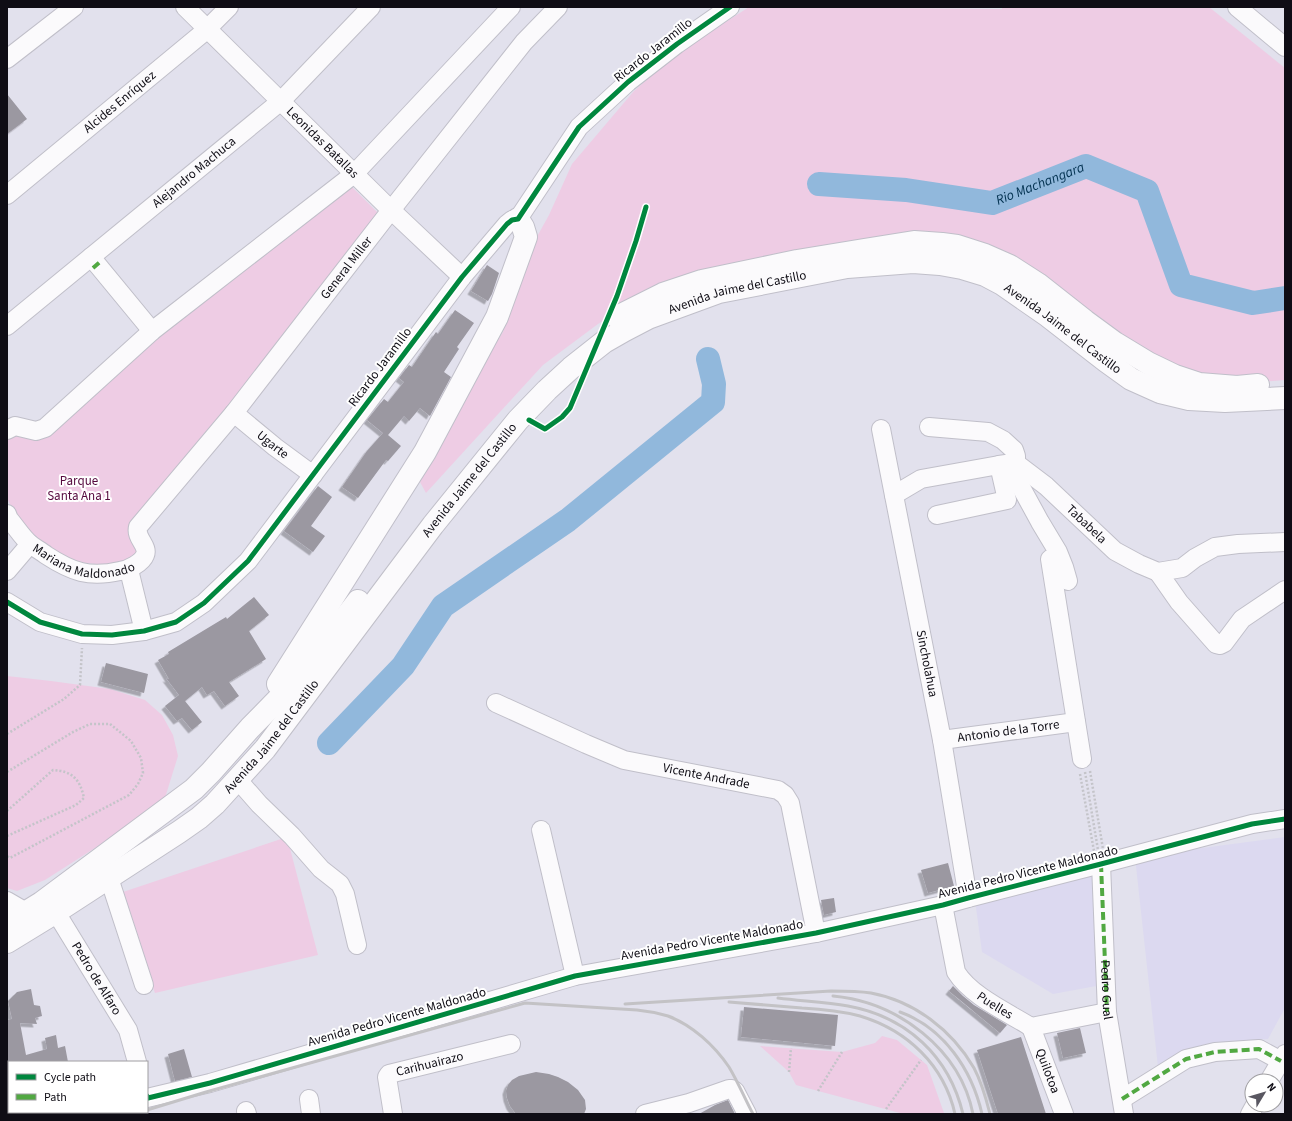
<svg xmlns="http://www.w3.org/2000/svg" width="1292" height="1121" viewBox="0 0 1292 1121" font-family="'Source Sans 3',sans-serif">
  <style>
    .built { fill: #dcd9f0 }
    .green { fill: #eecce4 }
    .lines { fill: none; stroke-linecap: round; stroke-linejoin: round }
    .river { stroke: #91b8dc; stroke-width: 24 }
    .building { fill: #9b98a1; filter: url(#shadow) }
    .minor-casing { stroke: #c0bfc9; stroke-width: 20 }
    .major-casing { stroke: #c0bfc9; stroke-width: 24 }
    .path { stroke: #c4c4c9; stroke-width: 2.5; stroke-dasharray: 2 2; stroke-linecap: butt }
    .minor { stroke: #fbfafc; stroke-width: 18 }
    .major { stroke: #fbfafc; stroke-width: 22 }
    .rail { stroke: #c3c2c5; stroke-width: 3 }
    .quiet { stroke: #51a842; stroke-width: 4; stroke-dasharray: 8 4; stroke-linecap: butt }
    .cycleway-casing { stroke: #fff; stroke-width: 8 }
    .cycleway { stroke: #00873e; stroke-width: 5 }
    .labels { text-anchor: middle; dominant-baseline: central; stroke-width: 4; stroke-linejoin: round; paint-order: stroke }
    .street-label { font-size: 13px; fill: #0f0d15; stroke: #fff }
    .park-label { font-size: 13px; fill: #560a3f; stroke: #fff }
    .water-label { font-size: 14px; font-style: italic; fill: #033251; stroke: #fff }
  </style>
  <defs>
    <filter id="shadow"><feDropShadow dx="-3.5" dy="3.5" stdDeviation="0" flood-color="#0004"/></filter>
  </defs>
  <rect width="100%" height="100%" fill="#e2e1ed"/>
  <path class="built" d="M1285,837V1008L1268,1039L1202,1045L1158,1067L1135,857Z
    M1094,871L1107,984L1053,994L982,952L975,900Z"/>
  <path class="green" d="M749,7L1002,9V7H1209L1285,68V380L1238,384L1176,374L994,250L624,308L598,324L543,365L426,493L420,482L469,385L503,332L508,311L529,251L549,215L572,164L634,91L675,55Z
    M348,183L380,215L249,382L202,436L129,531L140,560L116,566L86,563L66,558L42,544L21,527L7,498V438L13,431L40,436L163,333L220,290Z
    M7,676L51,681L110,689L145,700L162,715L173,735L178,756L164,801L148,814L45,880L17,891L7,888Z
    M287,837L318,955L155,993L120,893Z
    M882,1036L897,1040L927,1065L944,1113H900L796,1085L789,1072L760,1046L842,1052L875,1043Z"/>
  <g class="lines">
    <g class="river">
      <path id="s1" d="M819,184L906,190L992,203L1086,166L1147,191L1181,285L1253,303L1285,298"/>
      <path d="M329,743L403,666L443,606L568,520L713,402L714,384L708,359"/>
    </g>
  </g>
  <path class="building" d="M7,94L27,119L7,134Z
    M487,265L499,273L492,294L488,301L471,291Z
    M455,310L474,323L457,347L459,349L444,372L451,377L430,416L420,408L409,421L404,416L388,435L401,446L388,461L386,460L358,498L342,487L367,451L383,433L367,420L384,399L388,402L404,382L399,378L409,365L412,367L436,332L438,334Z
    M318,486L332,497L311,526L325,536L313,552L284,531Z
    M254,597L269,615L249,631L266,659L229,682L239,696L225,706L214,691L207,695L202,687L185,701L202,722L192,730L182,718L177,721L165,706L179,695L166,678L169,679L158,660L169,654L168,652L226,617L227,619Z
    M106,663L148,674L144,693L101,682Z
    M948,863L954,886L928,893L921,870Z
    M834,898L836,912L824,915L821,900Z
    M953,986L963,996L974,1005L1007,1025L1000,1033L949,991Z
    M31,989L34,1005L40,1006L42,1016L35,1018L37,1024L20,1023L26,1055L47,1049L45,1038L56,1035L58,1048L65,1046L68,1062H7V1020L12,1019L8,1001L17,992Z
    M744,1007L838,1015L835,1046L741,1037Z
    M1080,1028L1086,1053L1063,1058L1057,1033Z
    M1021,1037L1046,1114H998L977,1050Z
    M184,1049L192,1077L175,1081L168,1054Z
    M536,1072L549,1074L558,1077L568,1082L578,1090L585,1100L586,1109L584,1114H516L510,1106L507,1098L506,1091L508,1085L512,1080L519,1076Z
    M728,1100L735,1114H699L715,1105Z"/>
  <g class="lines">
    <g class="minor-casing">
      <g id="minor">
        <path id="s2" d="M185,7L391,210L462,277"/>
        <path d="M1237,7L1285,47"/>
        <path d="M7,59L74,7"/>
        <path id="s3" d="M7,195L204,32L229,7"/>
        <path d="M91,257L152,331"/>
        <path id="s4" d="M7,326L281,101L371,7"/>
        <path id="s5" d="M234,413L275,447L313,475"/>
        <path d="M929,427L988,432L1003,440L1014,450L1016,456V478L1040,522L1058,552L1064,567L1068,581"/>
        <path id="s6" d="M881,429L942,740L968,898"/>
        <path d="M7,430L15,426L36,431L45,428L152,331L354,174L511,7"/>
        <path id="s7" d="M894,495L921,479L999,465L1013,463L1017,464L1046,486L1115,551L1139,564L1158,572L1182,568L1195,558L1215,547L1238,544L1285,542"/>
        <path id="s8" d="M7,514L9,519C16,527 22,537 30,544C35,548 41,551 46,555C72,572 89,578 120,571C128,570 142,563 145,555C149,546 135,538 138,527L234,413L388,214L524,42L558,7"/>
        <path d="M937,515L1007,500L999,465"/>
        <path d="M1050,559L1082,759"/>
        <path d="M129,570L144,631"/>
        <path d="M7,571L30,544"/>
        <path d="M1158,572L1179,602L1216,644L1220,645L1224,643L1242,619L1285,590"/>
        <path d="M7,602L40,622L82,634L112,635L144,631L176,622L204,603L248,561L462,277L507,224L512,220L518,219L579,127L628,82L677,44L730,7"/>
        <path id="s9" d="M496,703L586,744L624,760L778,790L785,795L790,803L816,933"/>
        <path id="s10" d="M942,740L1076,722"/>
        <path d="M238,780L259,804L292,836L321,869L340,884L345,894L357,945"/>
        <path d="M541,830L575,976"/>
        <path id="s11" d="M1101,864L1107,1012L1124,1114"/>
        <path d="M108,878L111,884L144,985"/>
        <path d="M7,901L26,912L34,920"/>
        <path id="s12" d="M49,901L128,1030L137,1062"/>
        <path id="s13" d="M943,905L956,972C971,996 1007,1012 1031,1027L1107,1012"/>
        <path id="s14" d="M1031,1027L1064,1114"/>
        <path d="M1269,1081L1285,1054"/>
        <path d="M147,1098L210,1083L575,976L816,933L943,905L968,898L1101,864L1252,824L1285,819"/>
        <path d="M309,1099L311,1114"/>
        <path d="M1122,1099L1186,1059L1215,1052L1259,1049L1281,1061"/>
        <path d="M246,1111L247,1114"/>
        <path d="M70,1114L80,1112"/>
        <path id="s15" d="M393,1114L387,1077L389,1074L511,1044"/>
        <path d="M645,1114L689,1103L729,1089H732L735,1091L747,1114"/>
        <path d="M1250,1114L1255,1105"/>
      </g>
    </g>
    <g class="major-casing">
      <g id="major">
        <path d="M617,317L663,294L702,281L797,261L864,250L914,242L942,244L957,246L985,255L1010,266L1038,284L1085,321L1115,343L1148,363L1175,376L1199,384L1237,387L1258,385"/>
        <path d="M278,684L425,452L497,317L526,237L523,227L518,219"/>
        <path d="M7,924L41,903L194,789L211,772L250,728L295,682L358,601"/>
        <path id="s16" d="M7,942L56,912L179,832L199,818L215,804L265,749L433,525L518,420L547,390L571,368L604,342L625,330L648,318L719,292L847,267L913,262L940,264L962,268L985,275L1002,284L1048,316L1106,361L1131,379L1160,392L1189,399L1225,401L1285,398"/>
      </g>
    </g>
    <path class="path" d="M7,734L64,699L80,685L82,648
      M1090,771L1103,849
      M7,772L73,732L90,724H110L131,741L141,758L143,773L138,784L129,795L10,858L7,856
      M1085,772L1098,850
      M1080,774L1094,851
      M7,811L53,770C72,771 80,779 84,798L76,805L7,836
      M789,1072L791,1048
      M818,1091L842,1052
      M886,1109L921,1060"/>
    <use href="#minor" class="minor"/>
    <use href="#major" class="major"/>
    <path class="rail" d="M833,996C898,1002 960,1049 973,1114
      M778,998C801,1001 825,1002 848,1006C907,1017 949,1056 963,1114
      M729,1002C753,1004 778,1006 802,1008C821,1009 841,1011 860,1016C907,1030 944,1065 955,1114
      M625,1004L831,991C844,991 858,991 871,993C914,1001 952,1030 974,1068C982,1083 986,1098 990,1114
      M900,1012C944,1028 972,1070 982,1114
      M147,1110L206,1092L525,1003L637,1010C647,1011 658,1013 668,1016C692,1025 714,1045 729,1067C738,1082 745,1099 753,1114
      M135,1114L142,1112"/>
    <path class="quiet" d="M93,268L100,262
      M1101,864L1107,1012
      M1122,1099L1186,1059L1215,1052L1259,1049L1281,1061"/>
    <g class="cycleway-casing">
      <path id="cycleway" d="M529,420L545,429L562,417L570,408L617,296L636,241L646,207
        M7,602L40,622L82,634L112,635L144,631L176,622L204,603L248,561L462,277L507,224L512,220L518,219L579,127L628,82L677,44L730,7
        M147,1096L148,1098L210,1083L575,976L816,933L943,905L968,898L1101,864L1252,824L1285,819"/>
    </g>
    <use href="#cycleway" class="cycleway"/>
  </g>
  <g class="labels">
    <g class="street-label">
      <text transform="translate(653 50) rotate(-38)">Ricardo Jaramillo</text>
      <text stroke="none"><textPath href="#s3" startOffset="146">Alcides Enríquez</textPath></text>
      <text stroke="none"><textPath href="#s2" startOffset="193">Leonidas Batallas</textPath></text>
      <text stroke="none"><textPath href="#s4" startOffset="242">Alejandro Machuca</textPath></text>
      <text stroke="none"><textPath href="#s8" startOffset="529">General Miller</textPath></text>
      <text stroke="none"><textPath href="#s16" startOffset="999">Avenida Jaime del Castillo</textPath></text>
      <text stroke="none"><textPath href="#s16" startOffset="1346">Avenida Jaime del Castillo</textPath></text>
      <text transform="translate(380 367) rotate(-53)">Ricardo Jaramillo</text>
      <text stroke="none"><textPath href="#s5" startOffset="50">Ugarte</textPath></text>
      <text stroke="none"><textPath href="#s16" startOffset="662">Avenida Jaime del Castillo</textPath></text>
      <text stroke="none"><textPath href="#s7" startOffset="221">Tababela</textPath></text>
      <text stroke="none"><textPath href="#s8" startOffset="97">Mariana Maldonado</textPath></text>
      <text stroke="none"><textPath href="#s6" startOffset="239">Sincholahua</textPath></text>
      <text stroke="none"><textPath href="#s10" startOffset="67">Antonio de la Torre</textPath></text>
      <text stroke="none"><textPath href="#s16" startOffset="338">Avenida Jaime del Castillo</textPath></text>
      <text stroke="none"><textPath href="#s9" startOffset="224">Vicente Andrade</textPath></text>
      <text transform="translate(1028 872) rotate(-14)">Avenida Pedro Vicente Maldonado</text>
      <text transform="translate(712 940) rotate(-10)">Avenida Pedro Vicente Maldonado</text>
      <text stroke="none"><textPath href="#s12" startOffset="91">Pedro de Alfaro</textPath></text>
      <text stroke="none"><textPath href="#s11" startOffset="126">Pedro Gual</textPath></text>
      <text stroke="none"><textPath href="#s13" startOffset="120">Puelles</textPath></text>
      <text transform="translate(397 1017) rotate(-16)">Avenida Pedro Vicente Maldonado</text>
      <text stroke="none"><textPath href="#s15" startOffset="83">Carihuairazo</textPath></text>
      <text stroke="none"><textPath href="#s14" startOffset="47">Quilotoa</textPath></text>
    </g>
    <g class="park-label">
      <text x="79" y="481">Parque<tspan x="79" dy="15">Santa Ana 1</tspan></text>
    </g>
    <g class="water-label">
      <text stroke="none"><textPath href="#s1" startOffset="226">Rio Machangara</textPath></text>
    </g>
  </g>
  <rect width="1292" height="1121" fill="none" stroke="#0f0d15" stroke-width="16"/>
  <rect x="8" y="1061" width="140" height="52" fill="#ffffff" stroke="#9f9ea1"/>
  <rect x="16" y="1074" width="20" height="6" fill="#00873e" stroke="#9f9ea1"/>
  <text x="44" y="1081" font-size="12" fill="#0f0d15">Cycle path</text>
  <rect x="16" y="1094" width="20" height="6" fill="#51a842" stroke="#9f9ea1"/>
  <text x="44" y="1101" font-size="12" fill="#0f0d15">Path</text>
  <g transform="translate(1264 1093) rotate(52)"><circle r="19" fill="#ffffff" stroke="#9f9ea1"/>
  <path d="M0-3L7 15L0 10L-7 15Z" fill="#595761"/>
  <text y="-6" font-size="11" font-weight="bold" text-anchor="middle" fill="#0f0d15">N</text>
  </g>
</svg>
